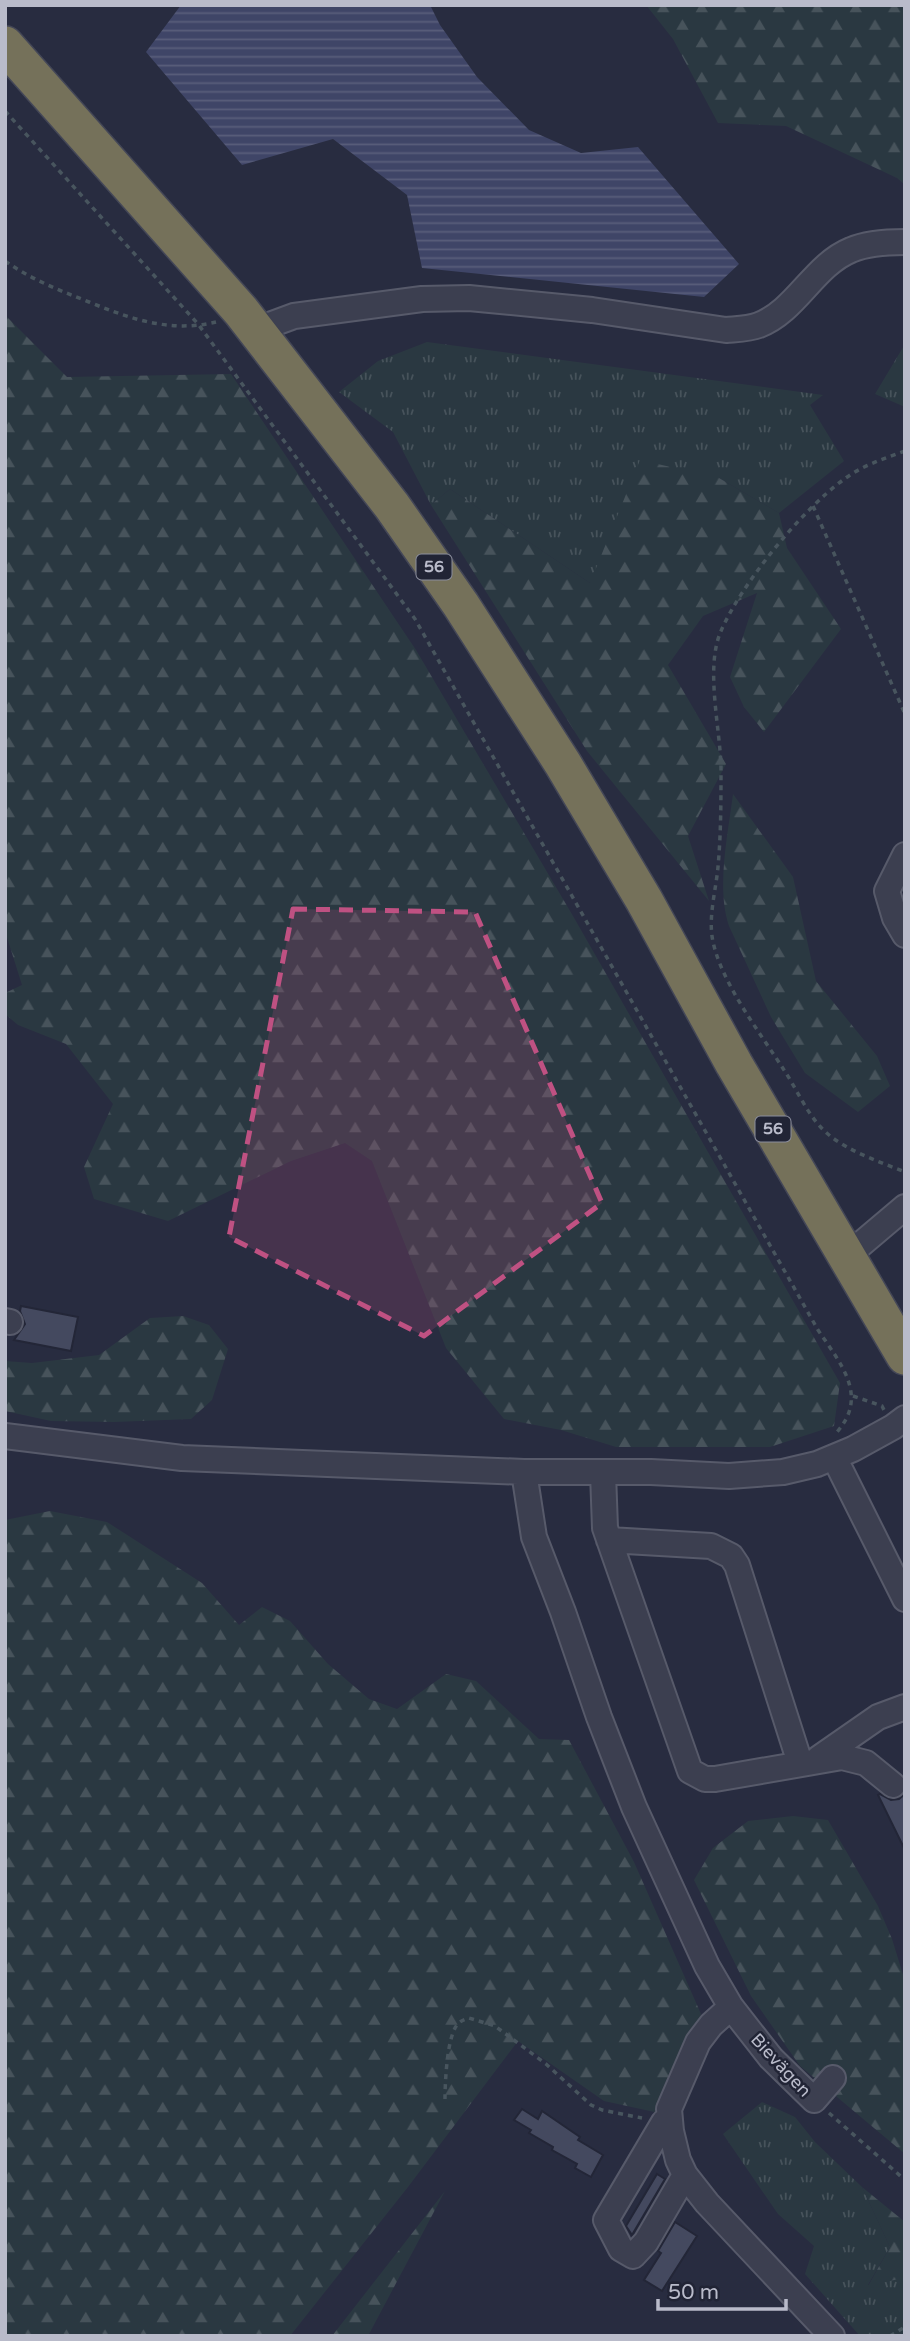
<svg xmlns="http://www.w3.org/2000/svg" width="910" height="2341" viewBox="0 0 910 2341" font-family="'Varela Round',sans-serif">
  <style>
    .grass { fill: url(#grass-tufts) }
    .forest { fill: url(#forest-firs) }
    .water { fill: url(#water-rules) }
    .building { fill: #44495f; stroke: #232637; stroke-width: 2 }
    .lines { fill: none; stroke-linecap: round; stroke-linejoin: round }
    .minor-casing { stroke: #575a6a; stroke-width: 28 }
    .highway-casing { stroke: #444757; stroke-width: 40 }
    .path { stroke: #48555e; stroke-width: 3.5; stroke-dasharray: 5 5; stroke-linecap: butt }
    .minor { stroke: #3c3f50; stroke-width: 24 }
    .highway { stroke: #75715a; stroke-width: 37 }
    .marked { fill: #bf5182; fill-opacity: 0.2; stroke: #bf5182; stroke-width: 5; stroke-dasharray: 14 9; stroke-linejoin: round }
    .labels { text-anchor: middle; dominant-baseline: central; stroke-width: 5; stroke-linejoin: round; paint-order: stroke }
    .shield { fill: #212435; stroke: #8b8e9d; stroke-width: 2 }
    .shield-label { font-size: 16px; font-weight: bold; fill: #b9bbca }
    .street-label { font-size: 18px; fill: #b9bbca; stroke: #212435 }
  </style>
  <defs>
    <pattern id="grass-tufts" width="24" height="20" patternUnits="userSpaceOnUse" patternTransform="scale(1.75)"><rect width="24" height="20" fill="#2a3841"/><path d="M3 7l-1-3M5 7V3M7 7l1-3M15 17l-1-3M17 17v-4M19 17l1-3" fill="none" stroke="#47535b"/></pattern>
    <pattern id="forest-firs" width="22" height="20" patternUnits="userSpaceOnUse" patternTransform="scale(1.75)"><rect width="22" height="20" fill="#2a3841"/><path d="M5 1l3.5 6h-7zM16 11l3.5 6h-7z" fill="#47535b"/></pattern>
    <pattern id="water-rules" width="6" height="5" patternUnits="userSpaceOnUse" patternTransform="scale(1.75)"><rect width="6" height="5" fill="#3f4567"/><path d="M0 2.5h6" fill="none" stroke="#595e7b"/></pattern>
  </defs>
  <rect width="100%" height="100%" fill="#282c40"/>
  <path class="grass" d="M427,342L823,395L810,405L844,461L779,513L719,478L590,583L450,489L431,505L393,432L339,392L378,361Z
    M905,344V407L875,394Z
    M762,2102L795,2117L815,2142L862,2187L890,2247L868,2285L904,2277L905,2336H860L805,2274L814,2246L778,2214L723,2134Z"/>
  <path class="forest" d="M646,5H905V185L897,178L786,126L718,123L673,39Z
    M5,315L67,377L231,374L416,650L573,916L840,1383L834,1426L770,1447H616L561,1430L504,1419L446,1348L372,1161L345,1143L291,1161L168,1221L94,1199L84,1167L113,1104L66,1044L18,1025L5,1014V993L22,985L5,931Z
    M640,460L719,478L779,513L787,548L841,629L764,732L744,707L730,677L757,593L703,616L668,665L726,764L688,836L709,901L587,751L431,505L450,489L590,583Z
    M733,794L793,877L816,981L877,1056L890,1086L858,1112L805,1073L771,1017L729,926C716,888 728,834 733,794Z
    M183,1316L209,1325L228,1349L212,1400L191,1419L114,1422L51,1421L5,1411V1361L32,1363L99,1355L150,1318Z
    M50,1511L107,1522L202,1583L239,1625L262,1607L290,1621L328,1664L369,1699L397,1709L446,1674L476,1681L539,1739L569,1740L634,1862L701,2014L659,2113L604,2101L518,2041L408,2187L290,2336H5V1520Z
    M793,1816L828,1820L878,1906L892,1939L905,1981V2154L800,2066L751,1996L694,1880L713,1848L748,1821Z
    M862,2187L905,2222V2279L903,2278L868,2286L890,2247Z
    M445,2191L368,2336H332Z"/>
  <path class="water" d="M181,5H430L440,25L477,77L529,130L581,153L638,147L739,264L704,297L422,268L407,195L333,139L242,165L146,52Z"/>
  <path class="building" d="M21,1306L78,1317L71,1351L14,1340L25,1324L20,1311Z
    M880,1794L891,1800L899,1799L905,1794V1850L878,1795Z
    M522,2109L538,2119L542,2111L580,2137L578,2140L603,2155L591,2177L575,2168L577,2164L552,2150L553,2147L529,2133L531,2130L514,2120Z
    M657,2174L665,2179L632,2235L626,2226Z
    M675,2222L697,2236L662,2291L644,2280L661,2253L658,2251Z"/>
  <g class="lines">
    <g class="minor-casing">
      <path id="minor" d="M256,330L294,316L422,299L469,298L592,310L726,330C737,329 749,329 759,325C796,311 814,265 851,250C867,243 887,242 905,242
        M905,855L887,891L895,918L905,935
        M847,1256L905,1207
        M5,1321L10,1322
        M5,1436L182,1458L524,1472H651L729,1476L783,1472L817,1464L853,1449L893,1427L905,1418
        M834,1457L905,1599
        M524,1472L534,1537L563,1612L599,1717L634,1807L707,1966L731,2007L711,2025L698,2042L669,2109L671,2131L678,2160L685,2175L707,2203L832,2336
        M603,1473L605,1528L690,1771L705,1779H715L842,1757L866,1763L893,1785
        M609,1540L711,1546L731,1556L737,1565L800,1763
        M819,1758L878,1717L905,1707
        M731,2007L771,2058L814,2100L833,2078
        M669,2120L664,2122L606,2220L621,2249L633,2256L646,2242L685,2175"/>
    </g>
    <g class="highway-casing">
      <path id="highway" d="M5,45L241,311L392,506L461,605L563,764L644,900L734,1064L905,1356"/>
    </g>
    <path class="path" d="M5,111L198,324L415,619L818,1330C840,1363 870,1396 836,1433
      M5,261C32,280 59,290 89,302C131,319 170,333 216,322
      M905,451C883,459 861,466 843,480C801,511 742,583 721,631C705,667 720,727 721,767C721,800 721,834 718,867C716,889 709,914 712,936C718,979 761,1034 784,1070C798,1091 809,1119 829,1135C850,1152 880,1162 905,1172
      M813,506L905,714
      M853,1396L882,1406L884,1410
      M445,2099C445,2083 447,2032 459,2023C462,2020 466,2019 469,2018L495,2026L546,2064L591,2105L602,2110L642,2118
      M829,2113L905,2180
      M890,2336L905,2327"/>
    <use href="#minor" class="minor"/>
    <use href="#highway" class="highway"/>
  </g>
  <path class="marked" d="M293,909L475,912L602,1203L424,1336L229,1237Z"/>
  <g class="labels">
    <g class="shield">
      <rect x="416.5" y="554.5" width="35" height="25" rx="5"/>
      <rect x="755.5" y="1116.5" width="35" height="25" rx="5"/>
    </g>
    <g class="shield-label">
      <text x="434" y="567">56</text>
      <text x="773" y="1129">56</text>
    </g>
    <g class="street-label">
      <text transform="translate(781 2065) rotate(47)">Bievägen</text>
    </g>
  </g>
  <rect width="910" height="2341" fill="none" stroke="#b9bbca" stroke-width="14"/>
  <path d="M658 2299v10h128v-10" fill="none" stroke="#b9bbca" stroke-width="3.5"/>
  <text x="668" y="2299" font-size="21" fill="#b9bbca" stroke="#212435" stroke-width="5" paint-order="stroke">50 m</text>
</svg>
